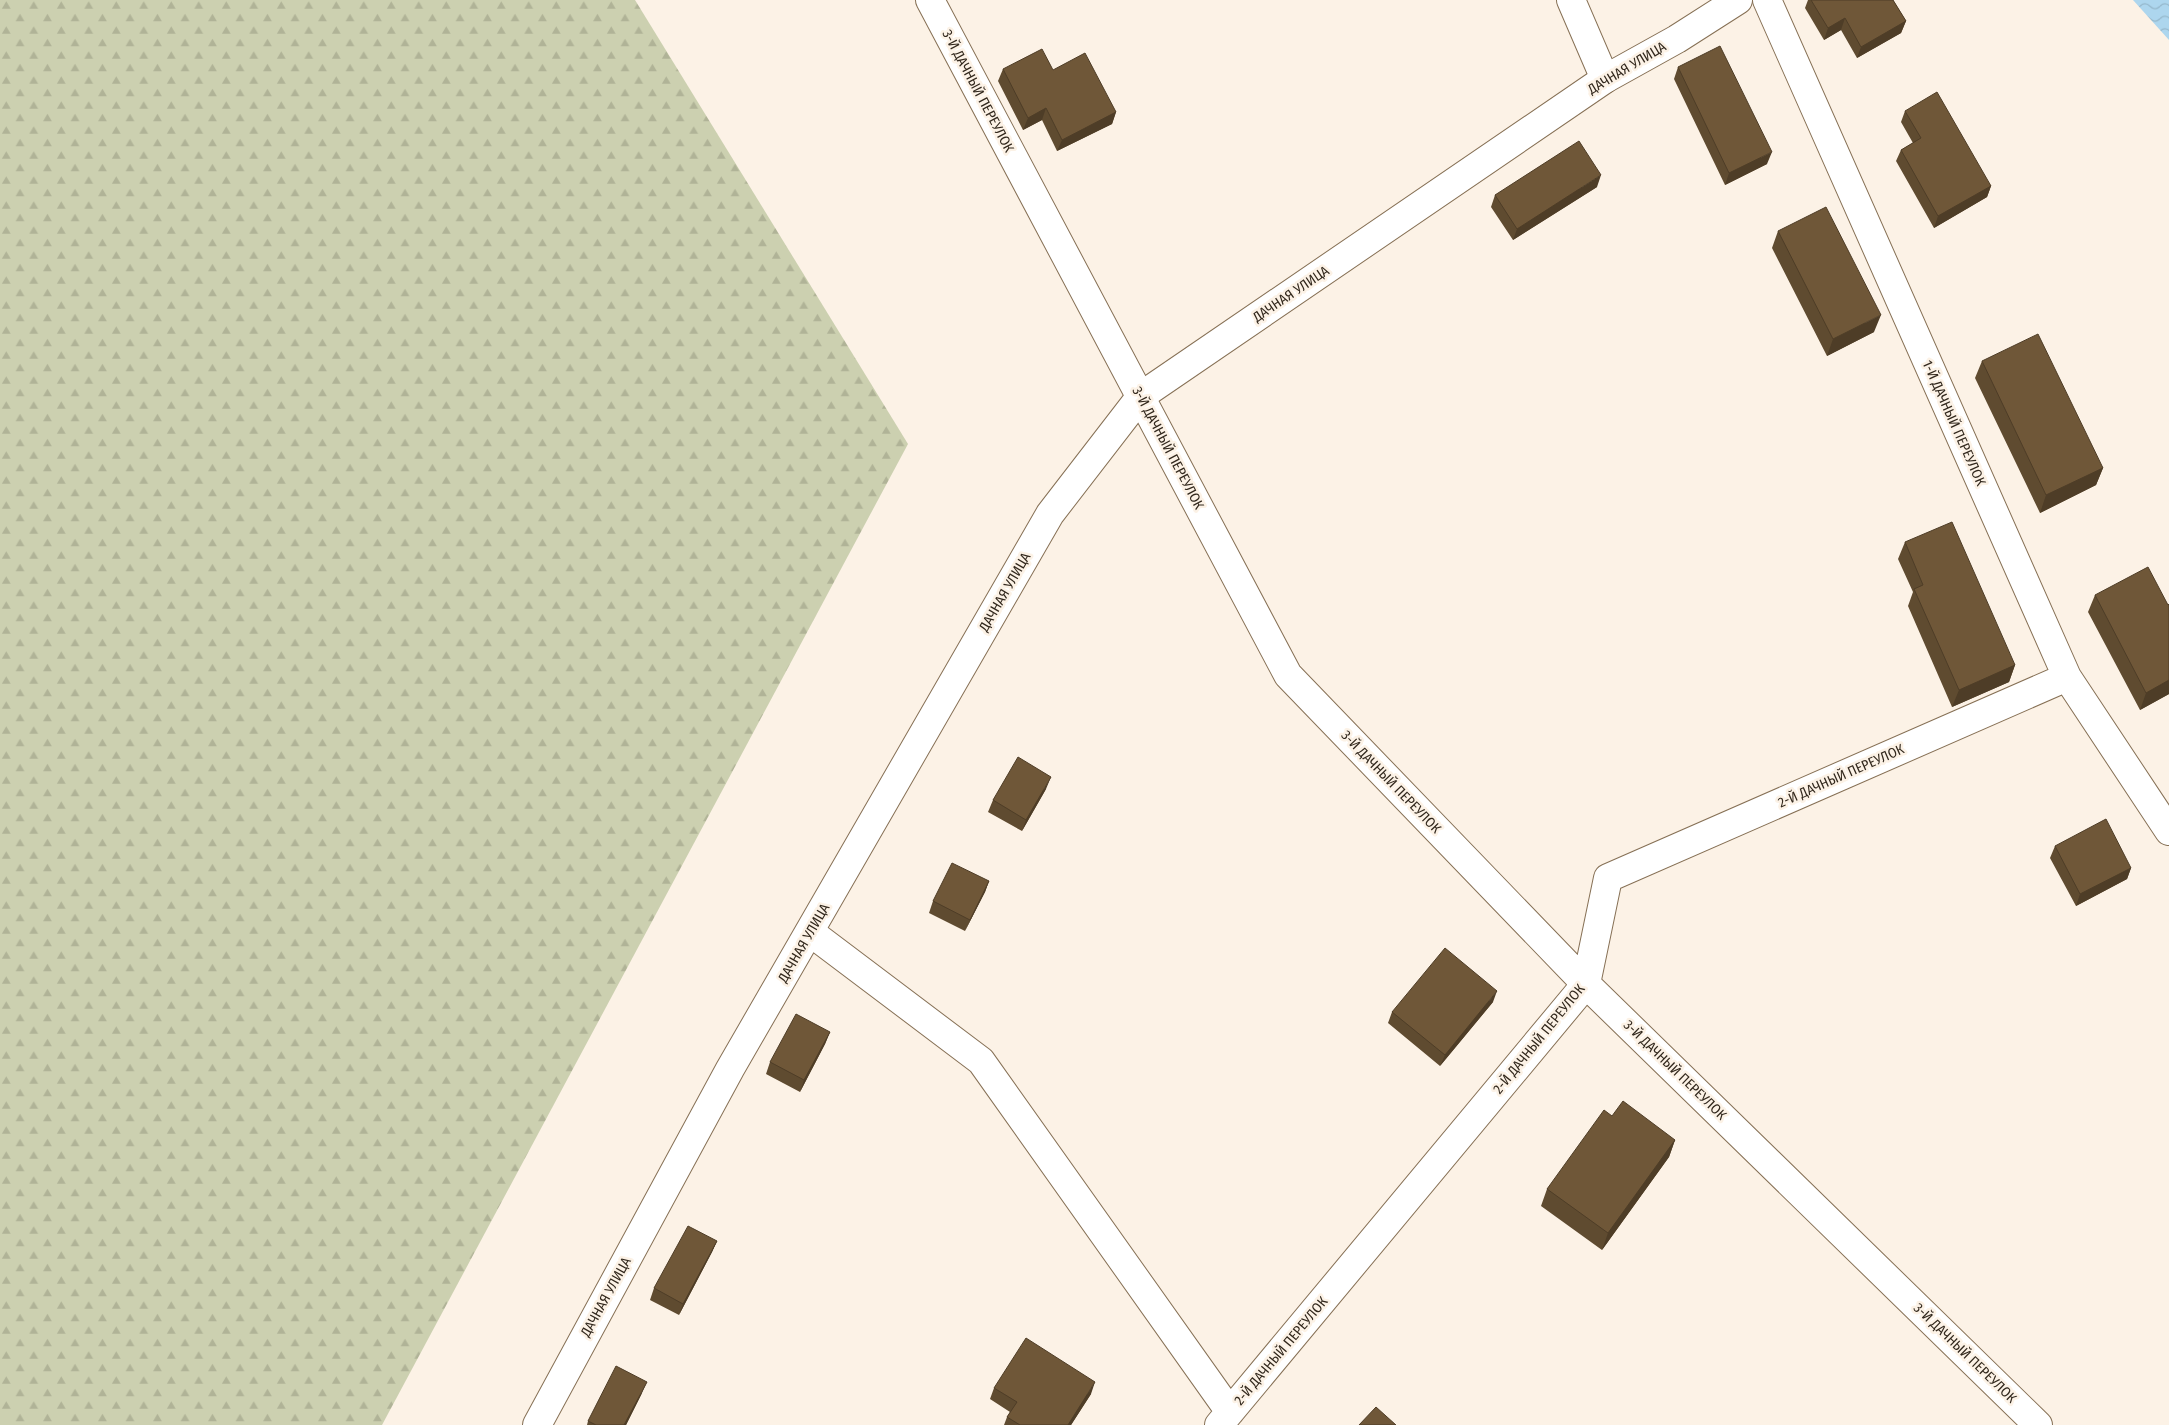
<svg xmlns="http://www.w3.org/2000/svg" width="2169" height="1425" viewBox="0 0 2169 1425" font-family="'Fira Sans Condensed',sans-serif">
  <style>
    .forest { fill: url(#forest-firs) }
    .water { fill: url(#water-waves) }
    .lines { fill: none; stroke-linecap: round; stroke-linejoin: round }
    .minor-casing { stroke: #867055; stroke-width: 30 }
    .tertiary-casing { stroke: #867055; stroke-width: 30 }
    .minor { stroke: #fff; stroke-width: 28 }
    .tertiary { stroke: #fff; stroke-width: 28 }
    .wall { fill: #5f4b30 }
    .shaded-wall { fill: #4e3d27 }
    .building { fill: #6f5738; stroke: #4e3d27 }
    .labels { text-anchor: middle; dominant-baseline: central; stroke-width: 5; stroke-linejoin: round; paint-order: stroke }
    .street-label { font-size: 14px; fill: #32281d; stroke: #fcf2e6 }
  </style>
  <defs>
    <pattern id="forest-firs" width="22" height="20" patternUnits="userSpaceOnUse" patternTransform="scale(1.25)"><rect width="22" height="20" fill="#ccd0b0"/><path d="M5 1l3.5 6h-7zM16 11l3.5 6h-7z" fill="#b0b397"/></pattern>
    <pattern id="water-waves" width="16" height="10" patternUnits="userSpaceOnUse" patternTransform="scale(1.25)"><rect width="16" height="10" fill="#add6ee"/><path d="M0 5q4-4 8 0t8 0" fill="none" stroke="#95b8cc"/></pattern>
  </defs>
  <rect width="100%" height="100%" fill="#fcf2e6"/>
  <path class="forest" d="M0,0H635L908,444L382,1425H0Z"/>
  <path class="water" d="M2133,0H2169V40Z"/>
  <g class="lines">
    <g class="minor-casing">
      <path id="minor" d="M930,0L1288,675L1586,984L2038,1425
        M1571,0L1605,79
        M1767,0L2067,677L2169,831
        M810,932L981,1061L1230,1412
        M1219,1425L1586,984L1608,878L2067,677"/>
    </g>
    <g class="tertiary-casing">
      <path id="tertiary" d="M537,1425L730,1069L1050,514L1141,396L1605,79L1677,39L1738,0"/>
    </g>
    <use href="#minor" class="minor"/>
    <use href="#tertiary" class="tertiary"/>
  </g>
  <path class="wall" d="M1808,0H1893L1906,21L1901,33L1857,58L1841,30L1824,40L1805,8Z
    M1678,67L1767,164L1725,185L1674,79Z
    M1003,69L1053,70L1116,112L1112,124L1057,151L1042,120L1023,130L998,81Z
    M1905,111L1991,186L1987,197L1934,228L1896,161L1901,150L1913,143L1901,122Z
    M1597,187L1513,240L1491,207L1495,195Z
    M1778,231L1874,332L1827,356L1772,248Z
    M1982,361L2103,468L2096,485L2040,513L1975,378Z
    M1905,542L2015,665L2009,682L1952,707L1908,606L1913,592L1898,559Z
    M2095,595L2168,605L2169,694L2140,710L2088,612Z
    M1046,789L1022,831L988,812L993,800Z
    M2055,846L2131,868L2127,879L2076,906L2050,858Z
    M989,881L985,892L965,931L929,913L933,901Z
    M1493,1002L1440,1066L1388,1023L1392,1012Z
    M830,1032L825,1044L800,1092L766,1074L770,1062Z
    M1612,1116L1675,1140L1669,1157L1602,1250L1541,1206L1547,1189Z
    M717,1241L712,1252L679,1315L650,1300L654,1288Z
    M994,1388L1091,1394L1071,1425H1004L1007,1417L1010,1412L990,1399Z
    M642,1393L626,1425H587L588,1421Z"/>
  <path class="shaded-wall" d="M1845,18L1841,30L1824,40L1828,28Z
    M1906,21L1901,33L1857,58L1861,47Z
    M1046,108L1042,120L1023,130L1028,118Z
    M1116,112L1112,124L1057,151L1062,140Z
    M1772,152L1767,164L1725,185L1729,173Z
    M1601,175L1597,187L1513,240L1517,229Z
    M1991,186L1987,197L1934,228L1938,216Z
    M1881,315L1874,332L1827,356L1833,339Z
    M2103,468L2096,485L2040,513L2046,495Z
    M2015,665L2009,682L1952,707L1959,690Z
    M2169,680V694L2140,710L2146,693Z
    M1051,777L1046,789L1022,831L1026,820Z
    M2131,868L2127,879L2076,906L2080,894Z
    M989,881L985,892L965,931L970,920Z
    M1497,991L1493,1002L1440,1066L1445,1055Z
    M830,1032L825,1044L800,1092L804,1080Z
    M1675,1140L1669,1157L1602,1250L1608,1233Z
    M717,1241L712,1252L679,1315L683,1304Z
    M647,1382L642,1393L626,1425H624Z
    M1095,1382L1091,1394L1071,1425H1068Z"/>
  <path class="building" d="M1811,0H1893L1906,21L1861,47L1845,18L1828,28Z
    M1720,46L1772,152L1729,173L1678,67Z
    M1042,49L1053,70L1085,53L1116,112L1062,140L1046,108L1028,118L1003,69Z
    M1937,92L1991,186L1938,216L1901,150L1921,138L1905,111Z
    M1579,141L1601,175L1517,229L1495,195Z
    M1826,207L1881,315L1833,339L1778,231Z
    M2038,334L2103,468L2046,495L1982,361Z
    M1952,522L2015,665L1959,690L1914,589L1923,585L1905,542Z
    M2148,567L2168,605L2169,604V680L2146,693L2095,595Z
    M1018,757L1051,777L1026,820L993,800Z
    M2106,819L2131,868L2080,894L2055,846Z
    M952,863L989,881L970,920L933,901Z
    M1445,948L1497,991L1445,1055L1392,1012Z
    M796,1014L830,1032L804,1080L770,1062Z
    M1623,1101L1675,1140L1608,1233L1547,1189L1604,1110L1612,1116Z
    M688,1226L717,1241L683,1304L654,1288Z
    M1026,1338L1095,1382L1068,1425H1020L1007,1417L1017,1402L994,1388Z
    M616,1366L647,1382L624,1425H596L588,1421Z
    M1376,1407L1396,1425H1359Z"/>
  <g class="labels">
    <g class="street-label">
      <text transform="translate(1627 68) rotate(-31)">ДАЧНАЯ УЛИЦА</text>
      <text transform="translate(978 91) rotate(62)">3-Й ДАЧНЫЙ ПЕРЕУЛОК</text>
      <text transform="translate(1291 294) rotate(-34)">ДАЧНАЯ УЛИЦА</text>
      <text transform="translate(1954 423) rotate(66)">1-Й ДАЧНЫЙ ПЕРЕУЛОК</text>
      <text transform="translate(1168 448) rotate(62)">3-Й ДАЧНЫЙ ПЕРЕУЛОК</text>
      <text transform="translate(1005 592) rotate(-60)">ДАЧНАЯ УЛИЦА</text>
      <text transform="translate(1841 776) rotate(-24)">2-Й ДАЧНЫЙ ПЕРЕУЛОК</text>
      <text transform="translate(1391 782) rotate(46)">3-Й ДАЧНЫЙ ПЕРЕУЛОК</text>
      <text transform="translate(804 943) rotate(-60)">ДАЧНАЯ УЛИЦА</text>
      <text transform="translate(1539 1039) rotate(-51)">2-Й ДАЧНЫЙ ПЕРЕУЛОК</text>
      <text transform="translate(1675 1070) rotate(44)">3-Й ДАЧНЫЙ ПЕРЕУЛОК</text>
      <text transform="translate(606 1297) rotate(-61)">ДАЧНАЯ УЛИЦА</text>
      <text transform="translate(1281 1351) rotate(-50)">2-Й ДАЧНЫЙ ПЕРЕУЛОК</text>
      <text transform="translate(1965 1353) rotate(44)">3-Й ДАЧНЫЙ ПЕРЕУЛОК</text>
    </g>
  </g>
</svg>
